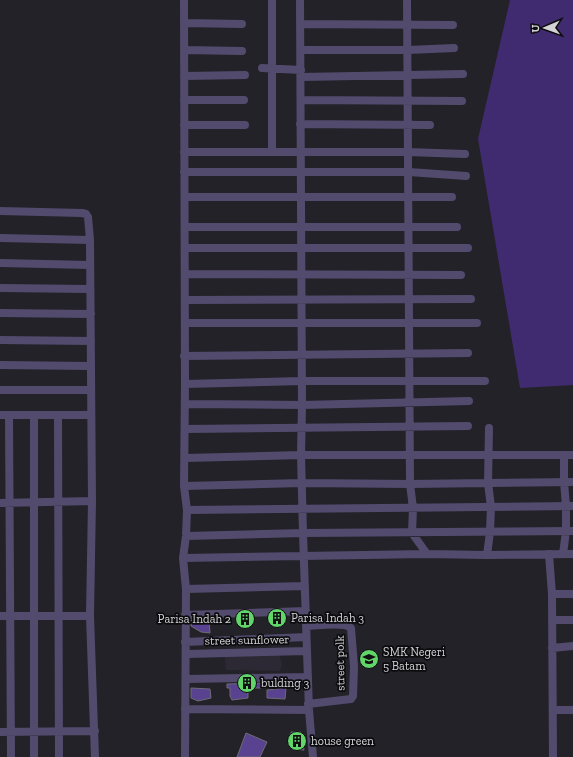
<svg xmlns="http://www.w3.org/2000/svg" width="573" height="757" viewBox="0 0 573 757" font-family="'Zilla Slab',serif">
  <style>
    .built { fill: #2c2935 }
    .green { fill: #412b70 }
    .building { fill: #59428f; stroke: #6e6c74 }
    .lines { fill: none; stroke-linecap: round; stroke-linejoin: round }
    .street { stroke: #534b6d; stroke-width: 8 }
    .labels { text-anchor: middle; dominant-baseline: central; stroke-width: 3.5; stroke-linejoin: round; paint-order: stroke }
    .poi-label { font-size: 12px; fill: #d3d3d7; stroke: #0c0c0f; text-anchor: start }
    .street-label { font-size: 12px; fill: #d3d3d7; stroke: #0c0c0f }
  </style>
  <rect width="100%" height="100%" fill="#232229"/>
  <path class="built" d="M278,651L282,664L280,671L226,670L224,652Z"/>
  <path class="green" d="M510,0H573V385L520,388L478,139Z"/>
  <path class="building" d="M191,620H209L210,633L201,632L191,626Z
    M266,683V688H248V698L232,700L230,696V688H227V684Z
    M191,688L210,689L211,698L198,701L191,698Z
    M286,688L285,699L267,698V690Z
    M291,732H301L304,750L292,749Z
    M246,733L267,742L260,757H237Z"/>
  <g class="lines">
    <path class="street" d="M184,0L185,384L184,486L187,510L186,536L183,558L186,589L185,757
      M300,0L302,405L301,455L303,533L309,710L313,757
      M407,0L410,484L413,508L412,533L427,554
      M184,23L242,24
      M300,24L453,25
      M184,50L242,51
      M301,50H408L454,48
      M262,68L301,70
      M184,76L245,75
      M301,77L463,74
      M184,100H244
      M301,100L462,101
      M300,124L430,125
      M184,125H245
      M184,152H408L465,154
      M272,152V0
      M184,172H409L466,176
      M185,197H452
      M0,211L82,213L86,214L88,217L90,240L92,501L90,616L95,757
      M185,227H457
      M0,238L90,240
      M185,248H468
      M0,263L90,265
      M185,274L461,275
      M0,288L90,289
      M185,300L471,299
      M0,313L91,314
      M185,323H477
      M0,340L91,341
      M184,356L468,353
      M0,365L91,366
      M185,384L302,381H485
      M0,390H91
      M185,404L302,405L469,401
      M0,415H91
      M9,415L11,757
      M34,415V757
      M58,415L59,757
      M185,429L468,426
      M185,458L301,455H573
      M184,486L302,483L410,484L573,482
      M0,503L92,501
      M187,510L573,506
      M186,536L303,533L573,531
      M549,554L552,594L553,757
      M563,554L566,531V506L564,482V455
      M487,555L490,532L491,507L488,483L489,428
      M183,558L427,554L487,555L573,554
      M186,589L305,586
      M552,594H573
      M185,615L306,611
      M0,616H90
      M552,620H573
      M306,626C317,626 344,621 351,628L354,666L353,696L351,699L308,704
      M185,642L306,637
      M552,648L573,646
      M187,654L307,651
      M187,679L308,677
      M185,709L309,710
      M553,710H573
      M0,732L95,731"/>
  </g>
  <defs>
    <g id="building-disc" transform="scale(1)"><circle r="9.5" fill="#61d46a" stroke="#0c0c0f"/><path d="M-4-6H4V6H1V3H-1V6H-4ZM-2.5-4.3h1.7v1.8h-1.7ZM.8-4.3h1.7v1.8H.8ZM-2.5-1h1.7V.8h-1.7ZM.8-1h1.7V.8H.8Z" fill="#111"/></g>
    <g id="school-disc" transform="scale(1)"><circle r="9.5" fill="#61d46a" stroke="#0c0c0f"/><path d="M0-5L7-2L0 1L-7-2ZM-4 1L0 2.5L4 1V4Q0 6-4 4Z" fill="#111"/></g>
  </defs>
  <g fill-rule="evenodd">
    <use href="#building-disc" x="277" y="618"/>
    <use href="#building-disc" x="245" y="619"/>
    <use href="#school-disc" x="369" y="659"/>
    <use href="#building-disc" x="247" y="683"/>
    <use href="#building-disc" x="297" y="741"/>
  </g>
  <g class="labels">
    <g class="poi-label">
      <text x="291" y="618">Parisa Indah 3</text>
      <text x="231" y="619" text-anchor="end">Parisa Indah 2</text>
      <text x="383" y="652">SMK Negeri<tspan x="383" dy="14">5 Batam</tspan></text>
      <text x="261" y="683">bulding 3</text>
      <text x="311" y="741">house green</text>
    </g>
    <g class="street-label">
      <text transform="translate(247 640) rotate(-1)">street sunflower</text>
      <text transform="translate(340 663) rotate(-91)">street polk</text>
    </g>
  </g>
  <g transform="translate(545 28) rotate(268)" stroke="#0c0c0f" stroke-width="3" paint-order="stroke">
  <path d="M0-3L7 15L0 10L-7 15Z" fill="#d3d3d7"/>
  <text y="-6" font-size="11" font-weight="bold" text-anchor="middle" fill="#d3d3d7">U</text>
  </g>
</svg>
